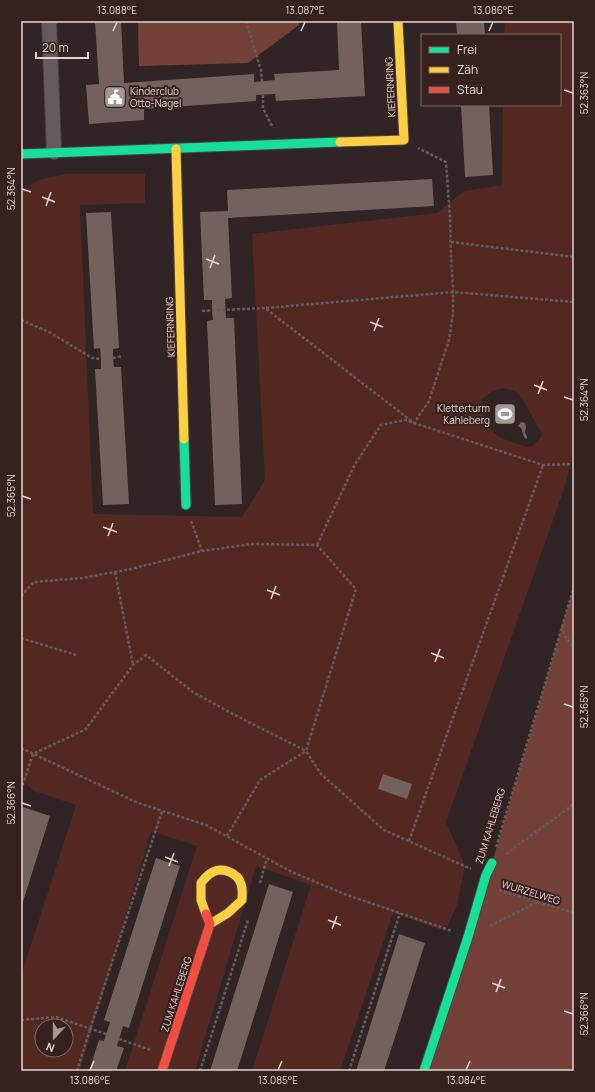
<svg xmlns="http://www.w3.org/2000/svg" width="595" height="1092" viewBox="0 0 595 1092" font-family="Manrope,sans-serif">
  <style>
    .green { fill: #532822; fill-rule: evenodd }
    .forest { fill: #744139 }
    .building { fill: #73615e }
    .lines { fill: none; stroke-linecap: round; stroke-linejoin: round }
    .street-casing { stroke: #4d4241; stroke-width: 16 }
    .fast-casing { stroke: #4d4241; stroke-width: 11 }
    .slow-casing { stroke: #4d4241; stroke-width: 11 }
    .jam-casing { stroke: #4d4241; stroke-width: 11 }
    .path { stroke: #655b5a; stroke-width: 2.5; stroke-dasharray: 3 2; stroke-linecap: butt }
    .street { stroke: #655b5a; stroke-width: 14 }
    .fast { stroke: #16e098; stroke-width: 9 }
    .slow { stroke: #ffcf43; stroke-width: 9 }
    .jam { stroke: #f24e42; stroke-width: 9 }
    .ticks { fill: none; stroke: #e4d5d3; stroke-width: 1.5 }
    .labels { text-anchor: middle; dominant-baseline: central; stroke-width: 4; stroke-linejoin: round; paint-order: stroke }
    .street-label { font-size: 10px; fill: #e4d5d3; stroke: #36211e }
    .poi-label { font-size: 10px; fill: #e4d5d3; stroke: #36211e; text-anchor: start }
    .neatline { fill: none; stroke: #e4d5d3; stroke-width: 1.5 }
    .ticks-label { font-size: 10px; text-anchor: middle; fill: #e4d5d3 }
  </style>
  <rect width="100%" height="100%" fill="#302524"/>
  <path class="green" d="M505,21H574V451L564,489L446,822L465,865L457,905L445,931L393,913L340,1071H252L311,885L256,866L195,1071H125L197,846L151,831L80,1071H21V976L76,805L34,791L21,779V190L41,179L66,174H145V203L80,205L93,514L242,517L265,480L252,234L437,213L464,191L502,185L503,105H560V35H504ZM503,388L515,391L522,398L542,434L539,440L531,447C504,442 477,431 482,399L491,392ZM42,1026H66V1050H42Z
    M505,403L511,405L515,412L502,419L499,423H497L495,421L497,417L506,407L504,405Z"/>
  <path class="forest" d="M138,21H299V25L248,63L139,66Z
    M574,587V1071H424L492,863Z"/>
  <path class="building" d="M95,21H121L124,83L254,74V82L275,80L274,74L339,70L337,21H361L365,96L276,101L275,94L256,95V101L144,109V120L89,124L86,85L99,84Z
    M456,21H484L485,35H457Z
    M461,105H489L493,175L465,177Z
    M432,179L434,206L228,218L232,298L225,299L226,318H234L242,504L215,505L207,321L213,320L212,311V300H204L200,212L228,211L227,190Z
    M111,212L119,348L113,349V358L114,367H121L129,504L103,505L95,369H101V359L100,348L94,349L86,213Z
    M521,422L525,423L526,427L525,432L527,437V439L524,437L521,428L518,426Z
    M383,774L412,784L407,799L378,789Z
    M23,807L50,816L21,908V813Z
    M156,858L180,866L129,1028L123,1026L117,1046L124,1048L116,1071H89L99,1040L104,1041L110,1022L104,1020Z
    M269,884L293,892L237,1071H210Z
    M399,934L425,943L400,1022L384,1071H356Z"/>
  <g class="lines">
    <g class="street-casing">
      <path id="street" d="M49,21L54,152"/>
    </g>
    <g class="fast-casing">
      <path id="fast" d="M21,154L340,142
        M184,439L186,505
        M424,1071L468,937L486,875L492,863"/>
    </g>
    <g class="slow-casing">
      <path id="slow" d="M340,142L404,140L398,21
        M176,149L184,439
        M206,914L201,900V883C204,879 208,874 213,872C223,867 238,873 241,884C243,889 242,895 242,900L228,913L210,924"/>
    </g>
    <g class="jam-casing">
      <path id="jam" d="M162,1071L210,924L206,914"/>
    </g>
    <path class="path" d="M246,21L261,70L262,81
      M263,95V108L273,128
      M451,242L574,257
      M266,308L453,292L574,302
      M202,311L265,308L414,423L429,401L449,340L453,314V289L451,257L450,217L446,162L418,148
      M21,320L51,333L92,358L101,359
      M113,358L122,356
      M191,521L202,551
      M317,545L355,464L381,425L405,420L543,465L574,464
      M115,572L133,665
      M21,596L34,582L82,578L131,569L202,551L252,544L317,545L356,589L306,751L321,774L384,830L471,869
      M562,626L565,636L574,648
      M21,638L76,655
      M21,748L138,803L206,825L292,872L344,894L452,931
      M21,790L33,754L86,729L133,665L146,655L193,692L231,713L306,751
      M227,836L260,780L306,751
      M409,841L543,465
      M496,847L574,587
      M506,854L574,804
      M260,883L267,858
      M499,890L574,913
      M490,926L537,902
      M21,1020L56,1017L106,1034
      M119,1039L151,1050
      M77,1071L90,1029L162,811
      M200,1071L248,920
      M349,1071L400,913"/>
    <use href="#street" class="street"/>
    <use href="#fast" class="fast"/>
    <use href="#slow" class="slow"/>
    <use href="#jam" class="jam"/>
  </g>
  <path class="ticks" d="M113,31L117,22M301,31L305,22M489,31L493,22M564,90L573,93M22,189L31,192M42,197L55,202M46,206L51,192M206,259L219,264M210,268L215,255M370,322L383,327M374,331L379,318M534,385L547,390M538,394L543,381M564,397L573,400M22,496L31,499M103,527L117,532M108,536L113,523M267,590L280,595M271,599L276,586M431,653L444,658M435,662L440,649M564,704L573,707M22,803L31,806M165,857L178,862M169,866L174,853M328,920L341,925M332,929L337,916M492,983L505,988M496,992L501,979M564,1011L573,1014M90,1070L94,1061M278,1070L282,1061M466,1070L470,1061"/>
  <defs>
    <g id="civic-square" transform="scale(1.15)"><rect x="-9" y="-9" width="18" height="18" rx="4" fill="#a59796" stroke="#36211e"/><path d="M-.6-6.5H3V-4.5H.6V-3L4-1V1h2V6H-6V1h2V-1L-.6-3ZM-1.2 2.5V6h2.4V2.5Z" fill="#fff"/></g>
    <g id="stadium-square" transform="scale(1.15)"><rect x="-9" y="-9" width="18" height="18" rx="4" fill="#a59796" stroke="#36211e"/><path d="M0-5a6.5 5 0 1 0 0 10a6.5 5 0 1 0 0-10ZM-3.5-1.8h7v3.6h-7Z" fill="#fff"/></g>
  </defs>
  <g fill-rule="evenodd">
    <use href="#civic-square" x="115" y="97"/>
    <use href="#stadium-square" x="505" y="414"/>
  </g>
  <g class="labels">
    <g class="street-label">
      <text transform="translate(390 87) rotate(-93)">KIEFERNRING</text>
      <text transform="translate(170 327) rotate(-92)">KIEFERNRING</text>
      <text transform="translate(490 826) rotate(-73)">ZUM KAHLEBERG</text>
      <text transform="translate(531 892) rotate(17)">WURZELWEG</text>
      <text transform="translate(176 994) rotate(-72)">ZUM KAHLEBERG</text>
    </g>
    <g class="poi-label">
      <text x="130" y="91">Kinderclub<tspan x="130" dy="12">Otto-Nagel</tspan></text>
      <text x="490" y="408" text-anchor="end">Kletterturm<tspan x="490" dy="12">Kahleberg</tspan></text>
    </g>
  </g>
  <rect width="595" height="1092" fill="none" stroke="#36211e" stroke-width="44"/>
  <rect x="421" y="34" width="140" height="72" fill="#36211e" stroke="#7c6966"/>
  <rect x="429" y="47" width="20" height="6" fill="#16e098" stroke="#7c6966"/>
  <text x="457" y="54" font-size="12" fill="#e4d5d3">Frei</text>
  <rect x="429" y="67" width="20" height="6" fill="#ffcf43" stroke="#7c6966"/>
  <text x="457" y="74" font-size="12" fill="#e4d5d3">Zäh</text>
  <rect x="429" y="87" width="20" height="6" fill="#f24e42" stroke="#7c6966"/>
  <text x="457" y="94" font-size="12" fill="#e4d5d3">Stau</text>
  <g transform="translate(54 1038) rotate(201)"><circle r="19" fill="#36211e" stroke="#7c6966"/>
  <path d="M0-3L7 15L0 10L-7 15Z" fill="#a59796"/>
  <text y="-6" font-size="11" font-weight="bold" text-anchor="middle" fill="#e4d5d3">N</text>
  </g>
  <path d="M36 52v6h52v-6" fill="none" stroke="#e4d5d3" stroke-width="2"/>
  <text x="42" y="52" font-size="12" fill="#e4d5d3" stroke="#36211e" stroke-width="3" paint-order="stroke">20 m</text>
  <rect x="22" y="22" width="551" height="1048" class="neatline"/>
  <g class="ticks-label">
    <text x="117" y="14">13.088°E</text>
    <text x="305" y="14">13.087°E</text>
    <text x="493" y="14">13.086°E</text>
    <text transform="translate(584 93) rotate(-90)" y="4">52.363°N</text>
    <text transform="translate(11 189) rotate(-90)" y="4">52.364°N</text>
    <text transform="translate(584 400) rotate(-90)" y="4">52.364°N</text>
    <text transform="translate(11 496) rotate(-90)" y="4">52.365°N</text>
    <text transform="translate(584 707) rotate(-90)" y="4">52.365°N</text>
    <text transform="translate(11 803) rotate(-90)" y="4">52.366°N</text>
    <text transform="translate(584 1014) rotate(-90)" y="4">52.366°N</text>
    <text x="90" y="1084">13.086°E</text>
    <text x="278" y="1084">13.085°E</text>
    <text x="466" y="1084">13.084°E</text>
  </g>
</svg>
